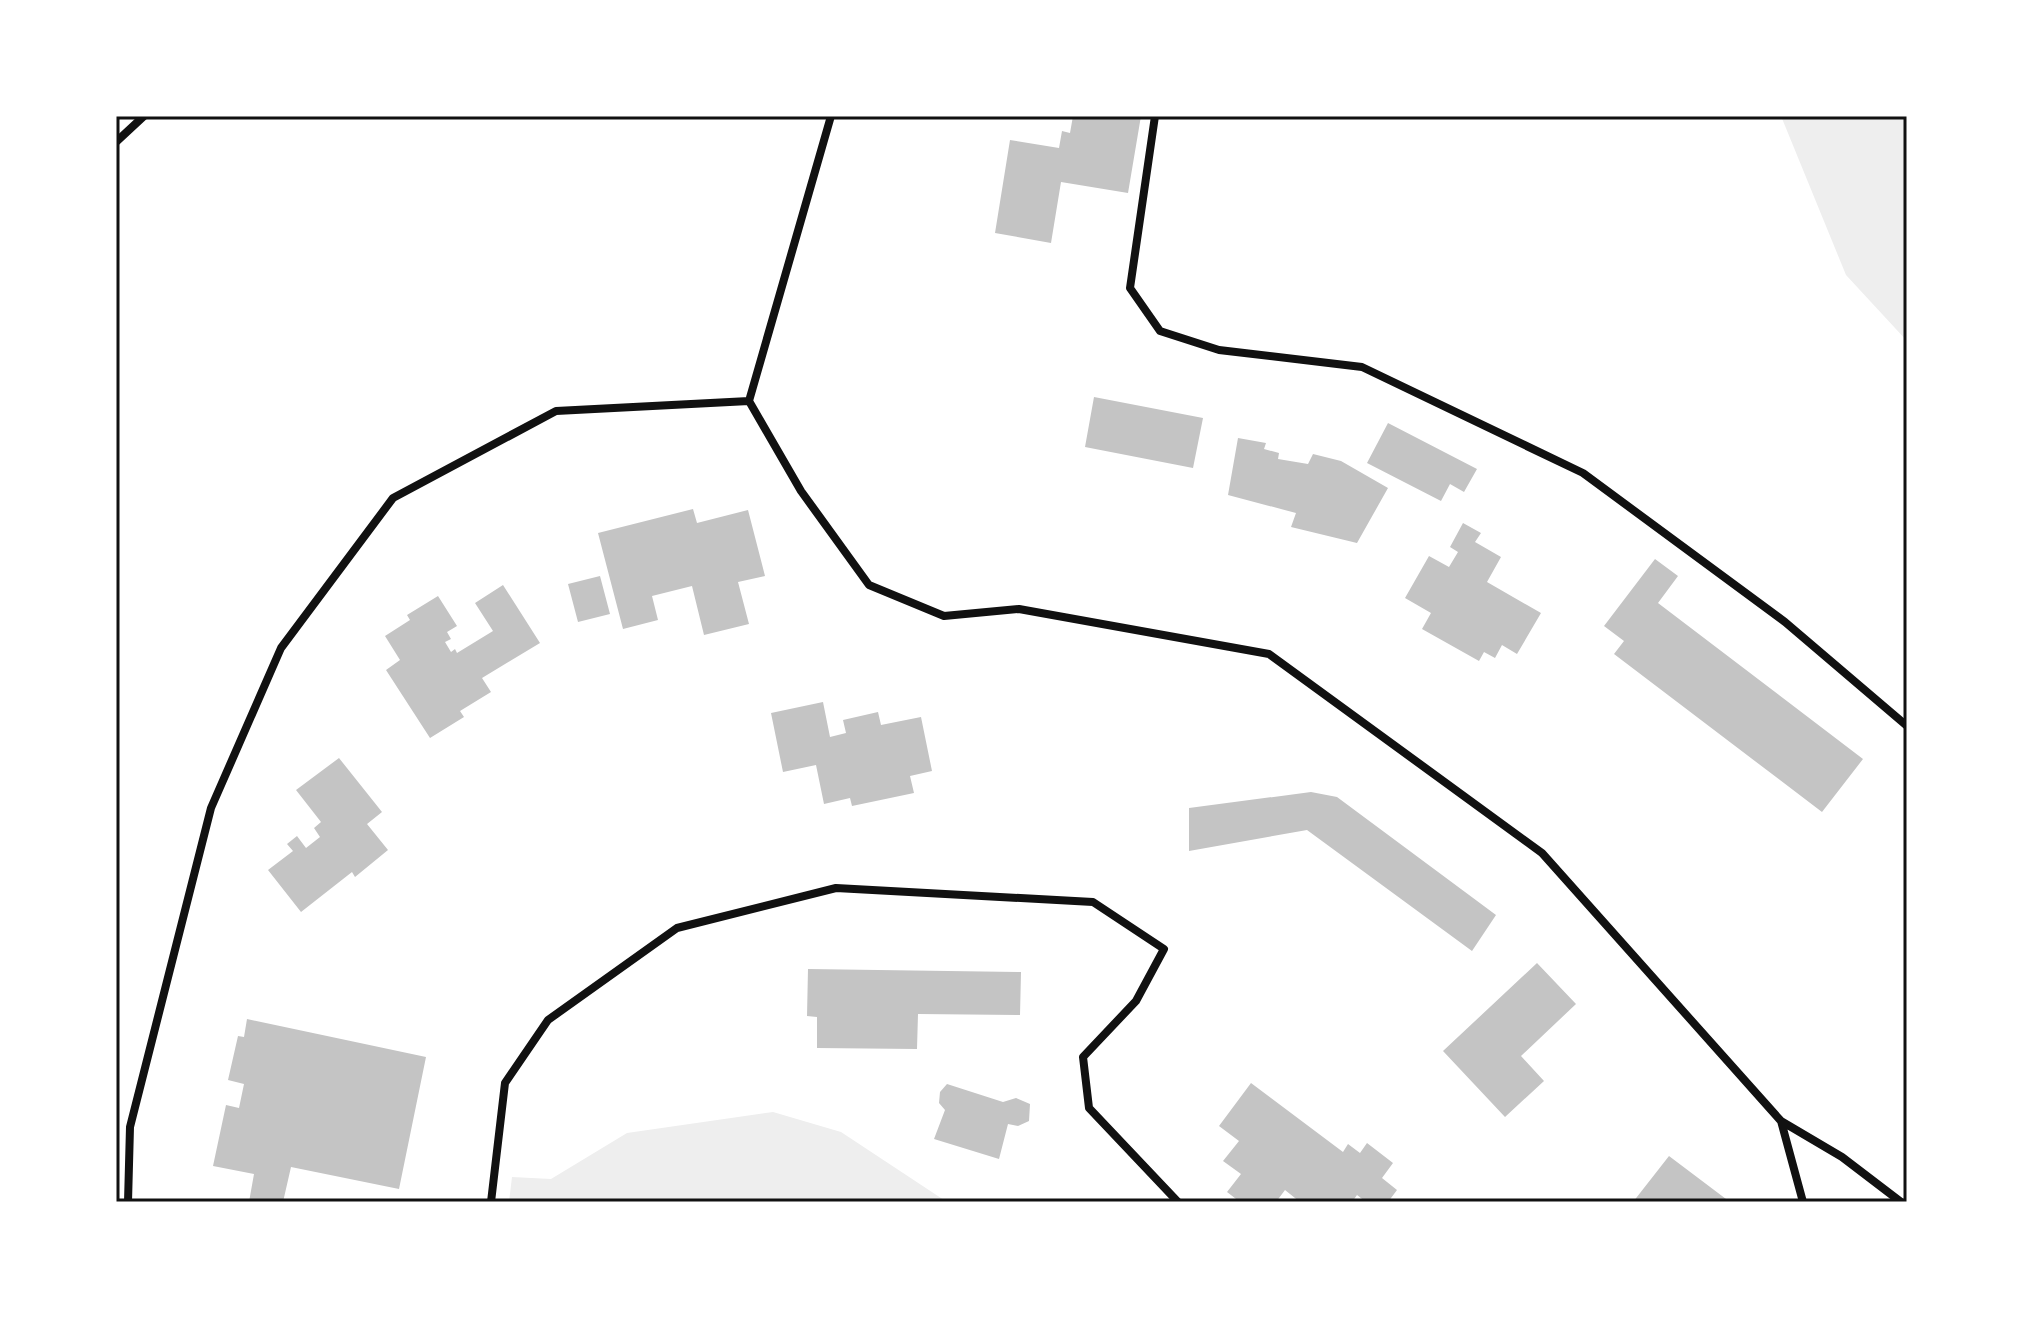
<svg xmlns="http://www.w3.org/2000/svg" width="2023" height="1318" viewBox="0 0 2023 1318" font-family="Karla,sans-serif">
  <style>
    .green { fill: #eee }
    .building { fill: #c4c4c4 }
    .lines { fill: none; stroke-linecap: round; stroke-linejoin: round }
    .minor { stroke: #111; stroke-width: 8 }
    .neatline { fill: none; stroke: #111; stroke-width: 3 }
  </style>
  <rect width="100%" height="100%" fill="#fff"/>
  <path class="green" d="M1781,116H1907V341L1846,275Z
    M773,1112L841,1132L947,1202H509L512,1177L551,1179L627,1133Z"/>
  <path class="building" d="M1073,116H1141L1128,193L1061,182L1051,243L995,233L1010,140L1059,148L1062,131L1070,133Z
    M1094,397L1203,418L1193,468L1085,447Z
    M1388,423L1477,469L1464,492L1450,484L1441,501L1367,463Z
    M1238,438L1266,443L1264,449L1279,453L1278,459L1308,464L1313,454L1341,461L1388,488L1357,543L1291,527L1296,513L1228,495Z
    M693,509L697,523L748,510L765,576L738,582L749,624L704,635L692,586L652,596L658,620L623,629L598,533Z
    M1463,523L1481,533L1475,542L1501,557L1487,582L1541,613L1517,654L1502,645L1495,658L1484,652L1479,661L1422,629L1431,613L1405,598L1429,556L1449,567L1458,552L1450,547Z
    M1655,559L1678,576L1658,603L1863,759L1822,812L1614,654L1624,641L1604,626Z
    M600,576L610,614L578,622L568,584Z
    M503,585L540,643L482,678L491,692L460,711L464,717L430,738L386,670L400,660L385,636L410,620L407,615L438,596L457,626L447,632L451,639L445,642L451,652L455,649L457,653L493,631L475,603Z
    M823,702L830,737L846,733L843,720L878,712L881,725L921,717L932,771L910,776L914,793L852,806L850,798L824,804L816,765L783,772L771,713Z
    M339,758L382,812L367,824L388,850L355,877L352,872L301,912L268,870L293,851L287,844L297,836L306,848L320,837L314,828L321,822L296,790Z
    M1311,792L1337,797L1496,915L1472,951L1307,830L1189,851V808Z
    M1537,963L1576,1004L1521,1056L1544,1081L1505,1117L1443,1051Z
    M808,969L1021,972L1020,1015L918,1014L917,1049L817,1048V1017L807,1016Z
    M247,1019L426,1057L399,1189L291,1167L283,1202H249L254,1174L213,1166L226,1105L239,1108L244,1084L228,1080L238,1036L244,1037Z
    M1251,1083L1343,1152L1348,1144L1360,1153L1367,1143L1393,1163L1382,1178L1397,1190L1388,1202H1366L1357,1195L1352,1202H1300L1285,1190L1276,1202H1240L1227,1192L1241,1174L1223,1161L1239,1141L1219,1126Z
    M947,1084L1003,1102L1016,1098L1030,1104L1029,1121L1018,1126L1008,1124L999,1159L934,1139L945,1110L939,1103L940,1092Z
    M1669,1156L1730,1202H1633Z"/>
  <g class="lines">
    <path class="minor" d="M1155,116L1130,288L1160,331L1219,350L1362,367L1583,473L1785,622L1907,726
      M116,142L144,116
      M749,401L801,491L869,585L944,616L1019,609L1269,654L1542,853L1781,1121L1803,1202
      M749,401L831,116
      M1781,1121L1842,1157L1901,1202
      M128,1202L130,1127L211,808L281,648L393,498L556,411L749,401
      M491,1202L505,1083L548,1020L677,928L836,888L1093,902L1164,949L1136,1001L1083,1057L1089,1108L1178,1202"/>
  </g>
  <rect width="2023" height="1318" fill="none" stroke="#ffffff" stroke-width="236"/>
  <rect x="118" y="118" width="1787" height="1082" class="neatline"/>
</svg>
